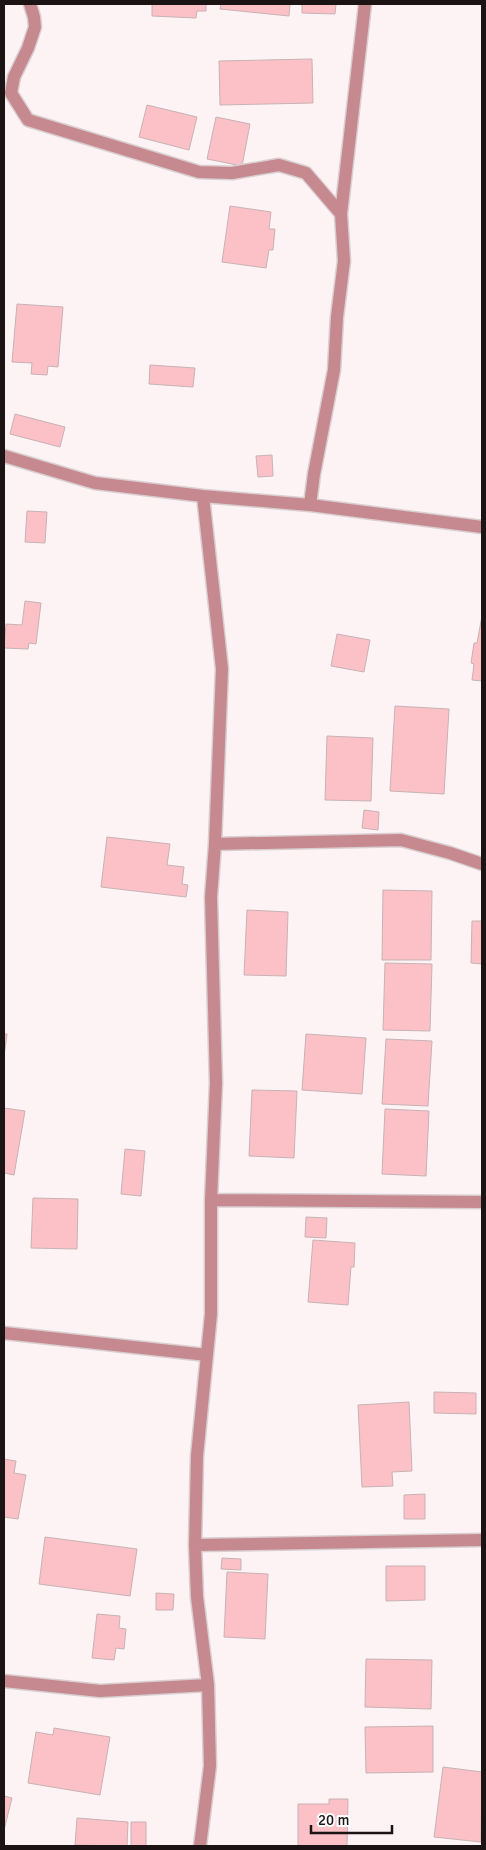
<svg xmlns="http://www.w3.org/2000/svg" width="486" height="1850" viewBox="0 0 486 1850" font-family="Signika,sans-serif">
  <style>
    .building { fill: #fbc1c7; stroke: #c8b2b4 }
    .lines { fill: none; stroke-linecap: round; stroke-linejoin: round }
    .minor-casing { stroke: #d9cfd0; stroke-width: 15 }
    .minor { stroke: #c78990; stroke-width: 12 }
  </style>
  <rect width="100%" height="100%" fill="#fdf3f4"/>
  <path class="building" d="M152,4H206V11H197L196,18L152,16Z
    M221,4H290L289,16L220,9Z
    M302,4H336L335,14L302,13Z
    M312,59L313,103L220,105L219,61Z
    M147,105L197,117L189,150L139,137Z
    M216,117L250,124L242,166L207,159Z
    M230,206L271,212L269,229H275L273,250H269L266,268L222,262Z
    M17,304L63,307L58,367L48,366L47,375L31,374L32,363L12,362Z
    M150,365L195,368L193,387L149,384Z
    M15,414L65,427L60,447L10,434Z
    M272,455L273,476L258,477L256,456Z
    M27,511L47,512L45,543L25,542Z
    M25,601L41,603L36,644L29,643L28,649L4,648L6,624L22,625Z
    M482,616V681L472,680L474,664L471,663L474,643H477Z
    M337,634L370,640L364,672L331,666Z
    M395,706L449,709L444,794L390,791Z
    M327,736L373,738L371,801L325,800Z
    M364,810L379,812L378,830L362,828Z
    M107,837L170,844L167,865L184,867L182,884L188,885L186,897L101,887Z
    M383,890L432,891L431,960H382Z
    M247,910L288,912L286,976L244,975Z
    M472,921H482V964L471,963Z
    M385,963L432,964L430,1031L383,1030Z
    M4,1034H7L4,1056Z
    M306,1034L366,1038L362,1094L302,1090Z
    M386,1039L432,1041L428,1106L382,1104Z
    M252,1090L297,1091L294,1158L249,1156Z
    M4,1108L25,1111L14,1175L4,1173Z
    M385,1109L429,1111L426,1176L382,1174Z
    M125,1149L145,1151L141,1196L121,1194Z
    M33,1198L78,1199L77,1249L31,1248Z
    M306,1217L327,1218L326,1238L305,1237Z
    M313,1240L355,1243L354,1267H351L348,1305L308,1302Z
    M434,1392L476,1393V1414L434,1413Z
    M409,1402L412,1471L392,1472L393,1486L362,1487L358,1405Z
    M4,1459L16,1461L14,1473L26,1475L18,1519L4,1517Z
    M425,1494V1519H404V1495Z
    M45,1537L137,1549L130,1596L39,1584Z
    M222,1558L241,1559V1570L221,1569Z
    M386,1566H425V1600L386,1601Z
    M227,1572L268,1574L265,1639L224,1637Z
    M156,1593L174,1594L173,1610H156Z
    M97,1614L120,1616L119,1628L126,1629L124,1649L116,1648L114,1660L92,1658Z
    M366,1659L432,1660L431,1709L365,1707Z
    M433,1726V1772L366,1773L365,1727Z
    M54,1728L110,1737L100,1795L28,1783L36,1732L53,1735Z
    M443,1767L482,1772L481,1842L434,1837Z
    M4,1796L12,1798L4,1830Z
    M329,1799H348L347,1846H298V1804H329Z
    M77,1818L128,1822L127,1846L75,1845Z
    M131,1822H146V1846H131Z"/>
  <g class="lines">
    <g class="minor-casing">
      <path id="minor" d="M30,4L34,17L35,27L28,48L14,77L11,93L28,120L199,172L232,173L279,165L306,173L341,214L344,261L337,317L334,370L314,474L310,505
        M341,214L365,4
        M4,456L95,483L203,496L310,505L482,527
        M215,844L401,840L450,853L482,864
        M211,1200L482,1202
        M4,1333L207,1355
        M195,1545L482,1540
        M4,1681L100,1691L208,1685
        M200,1846L210,1766L208,1685L197,1597L195,1545L197,1456L211,1314V1200L216,1083L211,897L215,844L222,669L203,496"/>
    </g>
    <use href="#minor" class="minor"/>
  </g>
  <rect width="486" height="1850" fill="none" stroke="#1b1314" stroke-width="10"/>
  <path d="M311 1825v8h81v-8" fill="none" stroke="#1b1314" stroke-width="2.5"/>
  <text x="318" y="1825" font-size="15" fill="#1b1314" stroke="#ffffff" stroke-width="4" paint-order="stroke">20 m</text>
</svg>
